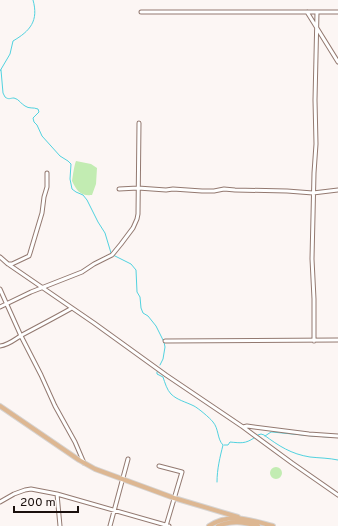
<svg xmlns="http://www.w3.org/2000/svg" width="338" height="526" viewBox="0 0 338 526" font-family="Overpass,sans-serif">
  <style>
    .green { fill: #c2ecb2 }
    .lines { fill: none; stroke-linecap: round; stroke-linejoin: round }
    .stream { stroke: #51d2df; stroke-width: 1 }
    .minor-casing { stroke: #937970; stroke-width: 5 }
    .major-casing { stroke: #d6d4d3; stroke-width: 6 }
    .minor { stroke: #fff; stroke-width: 3 }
    .major { stroke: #ddb792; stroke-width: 4 }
  </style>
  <rect width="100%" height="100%" fill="#fcf6f4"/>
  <path class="green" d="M76,161L91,164L97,168L96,184L92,195C80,196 77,191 72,181C73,175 74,166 76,161Z
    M270 473a6 6 0 1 1 12 0a6 6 0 1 1-12 0Z"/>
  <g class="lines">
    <path class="stream" d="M1,70L3,93L5,97C9,100 10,98 14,98C19,99 21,104 25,106C29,109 33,107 38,109L39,112L33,118L34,122L37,125L42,136L60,156L68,161L71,164L70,179L72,189L76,192L83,195L87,200L98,222L105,233L111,253
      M0,71L10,54L13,41C30,31 39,21 33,0
      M113,255L131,264L136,270L137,292L140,297L141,308L143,313L148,316L156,326L164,342L165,347L163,359L160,365
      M157,372V374L163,377C165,383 167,390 171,394C177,400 186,402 194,406C198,408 210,418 213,422C219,429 217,439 223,445C220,457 217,469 217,482
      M258,435L261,434L264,435C279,446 291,454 310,457C319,458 329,458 338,460
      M265,436L271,432H272L313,436
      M314,436L329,437
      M224,445H228L230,442C241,443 245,444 254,438"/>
    <g class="minor-casing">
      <path id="minor" d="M141,12H338
        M307,12L338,62
        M119,189L138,188L166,190L173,189L202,191H214L224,189L235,190L287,191L313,193L338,190
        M0,257L8,264L94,323L166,375L243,427L292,463L338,495
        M8,264H12L29,256L30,253L42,213L44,197L47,187V173
        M0,289L21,336L41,375L55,406L75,442L84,463
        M0,307L31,292L82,272L94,264L112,255L121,244L133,228L137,219L138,214L139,123
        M165,341L338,340
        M314,341V299L312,259L314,173L316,144L315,100L317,12
        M0,346C9,345 15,339 22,335C39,326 56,317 72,308
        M243,427L247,426L309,434L338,436
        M159,466L182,472L166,526
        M57,494L60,526
        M0,502L14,494L25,490L31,489L57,494L169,526
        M110,526L128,459"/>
    </g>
    <g class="major-casing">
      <path id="major" d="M0,406L79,460L95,469L174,498L238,517
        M209,526C230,512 250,520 273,526
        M218,526C232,520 243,522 258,526"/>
    </g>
    <use href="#minor" class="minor"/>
    <use href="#major" class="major"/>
  </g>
  <path d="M14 506v6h64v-6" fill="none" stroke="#1a100d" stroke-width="2"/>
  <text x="20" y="506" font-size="12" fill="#1a100d" stroke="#fcf6f4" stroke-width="3" paint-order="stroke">200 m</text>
</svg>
